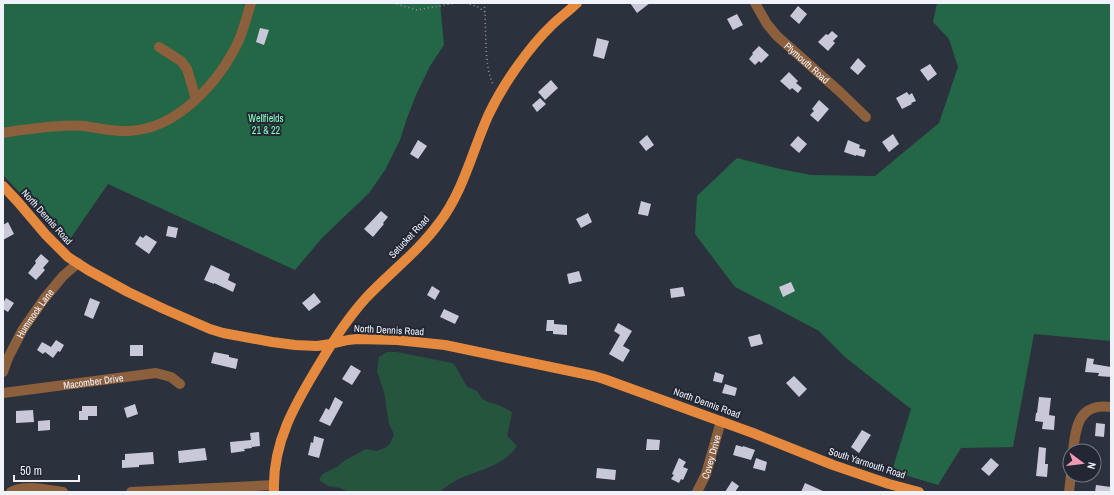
<svg xmlns="http://www.w3.org/2000/svg" width="1114" height="495" viewBox="0 0 1114 495" font-family="'Archivo Narrow',sans-serif">
  <style>
    .green { fill: #26553e }
    .forest { fill: #236747 }
    .building { fill: #c9c8d9 }
    .lines { fill: none; stroke-linecap: round; stroke-linejoin: round }
    .path { stroke: #9296a1; stroke-width: 1.5; stroke-dasharray: 1 3; stroke-linecap: butt }
    .minor { stroke: #8c5f3d; stroke-width: 10 }
    .major { stroke: #e4893d; stroke-width: 10 }
    .labels { text-anchor: middle; dominant-baseline: central; stroke-width: 4; stroke-linejoin: round; paint-order: stroke }
    .street-label { font-size: 10px; fill: #eff2fa; stroke: #222733 }
    .park-label { font-size: 10px; fill: #86fcc0; stroke: #222733 }
  </style>
  <rect width="100%" height="100%" fill="#2c313e"/>
  <path class="green" d="M387,352H397L452,363L456,367L467,387L477,391L482,399L491,403L501,406L512,412L511,418L507,435L510,439L517,446C504,465 483,469 463,477C454,481 447,486 439,492H349L340,488L328,486L319,480L322,475L326,472L337,467L344,461L366,449L376,451L385,448L390,444L394,434L389,424L384,392L377,371L379,357Z"/>
  <path class="forest" d="M3,3H440L444,45L430,66L416,95L407,118L400,140L385,170L369,193L322,238L295,270L108,184L66,245L19,192L3,175Z
    M937,3H1111V341L1034,334L1013,447L961,448L938,485L892,471L911,409L845,357L819,331L770,305L735,287L695,234L697,196L737,158L780,169L811,175L875,176L939,123L958,67L949,39L933,22Z"/>
  <path class="building" d="M630,3H650L637,13Z
    M798,6L807,14L799,24L790,16Z
    M737,14L743,25L733,30L727,19Z
    M260,28L269,30L264,45L256,42Z
    M832,31L838,36L833,41L835,43L828,51L818,42L826,34L828,35Z
    M597,38L609,41L604,59L593,56Z
    M759,46L769,55L761,63L759,61L755,65L749,59L753,54L752,53Z
    M858,58L866,66L858,75L850,68Z
    M930,64L937,74L928,81L920,70Z
    M789,72L798,81L796,83L802,88L798,93L792,88L790,90L780,81Z
    M551,80L558,88L545,100L538,92Z
    M907,92L909,95L912,93L916,101L911,103L912,104L902,109L896,98Z
    M540,98L546,104L537,112L532,105Z
    M819,100L829,109L818,122L810,115L814,111L812,109Z
    M893,134L899,144L889,152L882,142Z
    M647,135L654,145L646,151L639,142Z
    M798,136L807,144L799,153L790,145Z
    M418,140L427,146L418,159L410,154Z
    M848,140L860,145L859,148L866,150L864,157L856,155V156L844,152Z
    M641,201L651,204L648,216L638,214Z
    M381,211L388,217L383,223L384,224L373,237L364,229Z
    M588,213L592,222L581,228L576,219Z
    M8,222L14,234L3,240V225Z
    M168,226L178,228L176,238L166,236Z
    M146,235L157,242L149,254L135,244L140,236L143,238Z
    M41,254L49,261L43,268L45,270L36,280L28,273L36,263L35,261Z
    M211,265L230,274L228,280L236,284L233,292L214,283V284L204,280Z
    M579,271L582,281L569,284L567,274Z
    M791,282L795,291L783,297L779,287Z
    M432,286L440,291L435,300L427,295Z
    M683,287L685,296L671,298L670,289Z
    M314,293L321,302L309,311L302,303Z
    M6,298L14,303L8,312L3,309V303Z
    M90,298L100,302L93,319L84,315Z
    M444,309L459,316L455,324L440,317Z
    M547,320H554V324L567,325V335L553,334V331H546Z
    M618,323L632,331L623,346L630,350L623,362L609,354L620,335L614,331Z
    M760,334L763,344L751,347L748,337Z
    M56,340L64,345L60,352L58,351L53,358L45,352L43,354L37,350L42,342L51,347Z
    M130,345H143V356H130Z
    M214,352L229,355V357L238,359L236,369L211,363Z
    M1087,358L1094,359L1093,364L1111,367V377L1098,376L1099,373L1085,372Z
    M351,365L361,371L352,385L342,379Z
    M715,372L724,375L722,383L713,381Z
    M794,376L807,389L799,397L786,383Z
    M725,384L737,388L735,396L722,393Z
    M335,397L343,402L330,426L319,421L326,408L329,410Z
    M1039,397L1051,398L1049,415L1055,416L1054,430L1042,429L1043,422L1035,421L1036,413H1037Z
    M135,404L138,414L127,418L124,408Z
    M82,406H97V416H88V420H79V411H82Z
    M33,410L34,422L16,423V411Z
    M50,420V430L38,431V421Z
    M1096,423L1105,424L1104,437L1095,436Z
    M862,430L871,435L859,453L851,447Z
    M259,432L260,446L252,447L251,444L252,448L244,449L245,451L231,453L230,442L251,440L250,433Z
    M314,436L324,439L319,458L308,455L311,442L313,443Z
    M647,439L660,440L659,450H646Z
    M736,445L743,447V446L755,450L751,460L733,455Z
    M1039,447L1046,448L1045,464H1048L1047,477L1036,476Z
    M205,448L207,460L179,463L178,451Z
    M153,452L154,464L139,465V467L122,468V460H125V454Z
    M679,458L686,462L683,467L688,469L683,480L681,479L679,483L671,479L674,475L672,474Z
    M756,458L767,462L765,471L753,468Z
    M991,458L999,465L989,476L981,469Z
    M597,468L616,470L615,480L596,478Z
    M732,481L739,486L735,492H725Z
    M805,483L825,492H801Z
    M1096,485L1111,487V492H1095Z"/>
  <g class="lines">
    <path class="path" d="M393,3L417,10L455,3
      M466,3L478,7L485,12
      M484,3C487,26 483,67 494,86"/>
    <g class="minor">
      <path id="s1" d="M755,3L767,24L777,36L839,91L866,117"/>
      <path d="M159,47L181,61L187,69L196,99"/>
      <path d="M3,133C12,131 21,130 30,129C47,127 67,124 84,126C98,128 115,132 129,131C178,129 220,81 239,40C244,28 247,16 251,3"/>
      <path id="s2" d="M3,372L8,358L23,329L44,299L63,276L78,263"/>
      <path id="s3" d="M3,393L156,373L171,377L180,384"/>
      <path d="M1073,451C1076,425 1079,403 1111,407"/>
      <path d="M11,492C24,484 48,490 63,492"/>
      <path d="M131,492L274,485"/>
      <path id="s4" d="M697,492L706,474L721,421"/>
      <path d="M1069,492L1071,475"/>
    </g>
    <path class="major" d="M3,186L18,202L46,235L68,257L88,270L128,292L164,309L210,329L223,333L272,342L295,345L317,346L331,344L348,340L357,339L397,340L445,345L594,376L604,379L753,433L833,465L889,484L919,492
      M274,492C272,443 295,404 320,363C333,341 348,318 365,299C389,273 418,252 439,223C463,192 472,152 488,116C502,86 528,48 552,25C560,17 569,11 577,3"/>
  </g>
  <g class="labels">
    <g class="street-label">
      <text stroke="none"><textPath href="#s1" startOffset="80">Plymouth Road</textPath></text>
      <text transform="translate(47 217) rotate(48)">North Dennis Road</text>
      <text transform="translate(409 237) rotate(-47)">Setucket Road</text>
      <text stroke="none"><textPath href="#s2" startOffset="67">Hummock Lane</textPath></text>
      <text transform="translate(389 330) rotate(3)">North Dennis Road</text>
      <text stroke="none"><textPath href="#s3" startOffset="91">Macomber Drive</textPath></text>
      <text transform="translate(707 403) rotate(20)">North Dennis Road</text>
      <text stroke="none"><textPath href="#s4" startOffset="38">Covey Drive</textPath></text>
      <text transform="translate(867 463) rotate(18)">South Yarmouth Road</text>
    </g>
    <g class="park-label">
      <text x="266" y="118">Wellfields<tspan x="266" dy="12">21 &amp; 22</tspan></text>
    </g>
  </g>
  <rect width="1114" height="495" fill="none" stroke="#eff2fa" stroke-width="8"/>
  <g transform="translate(1082 463) rotate(105)"><circle r="19" fill="#222733" stroke="#747883"/>
  <path d="M0-3L7 15L0 10L-7 15Z" fill="#f19ab1"/>
  <text y="-6" font-size="11" font-weight="bold" text-anchor="middle" fill="#eff2fa">N</text>
  </g>
  <path d="M14 475v6h65v-6" fill="none" stroke="#eff2fa" stroke-width="2"/>
  <text x="20" y="475" font-size="12" fill="#eff2fa" stroke="#222733" stroke-width="3" paint-order="stroke">50 m</text>
</svg>
